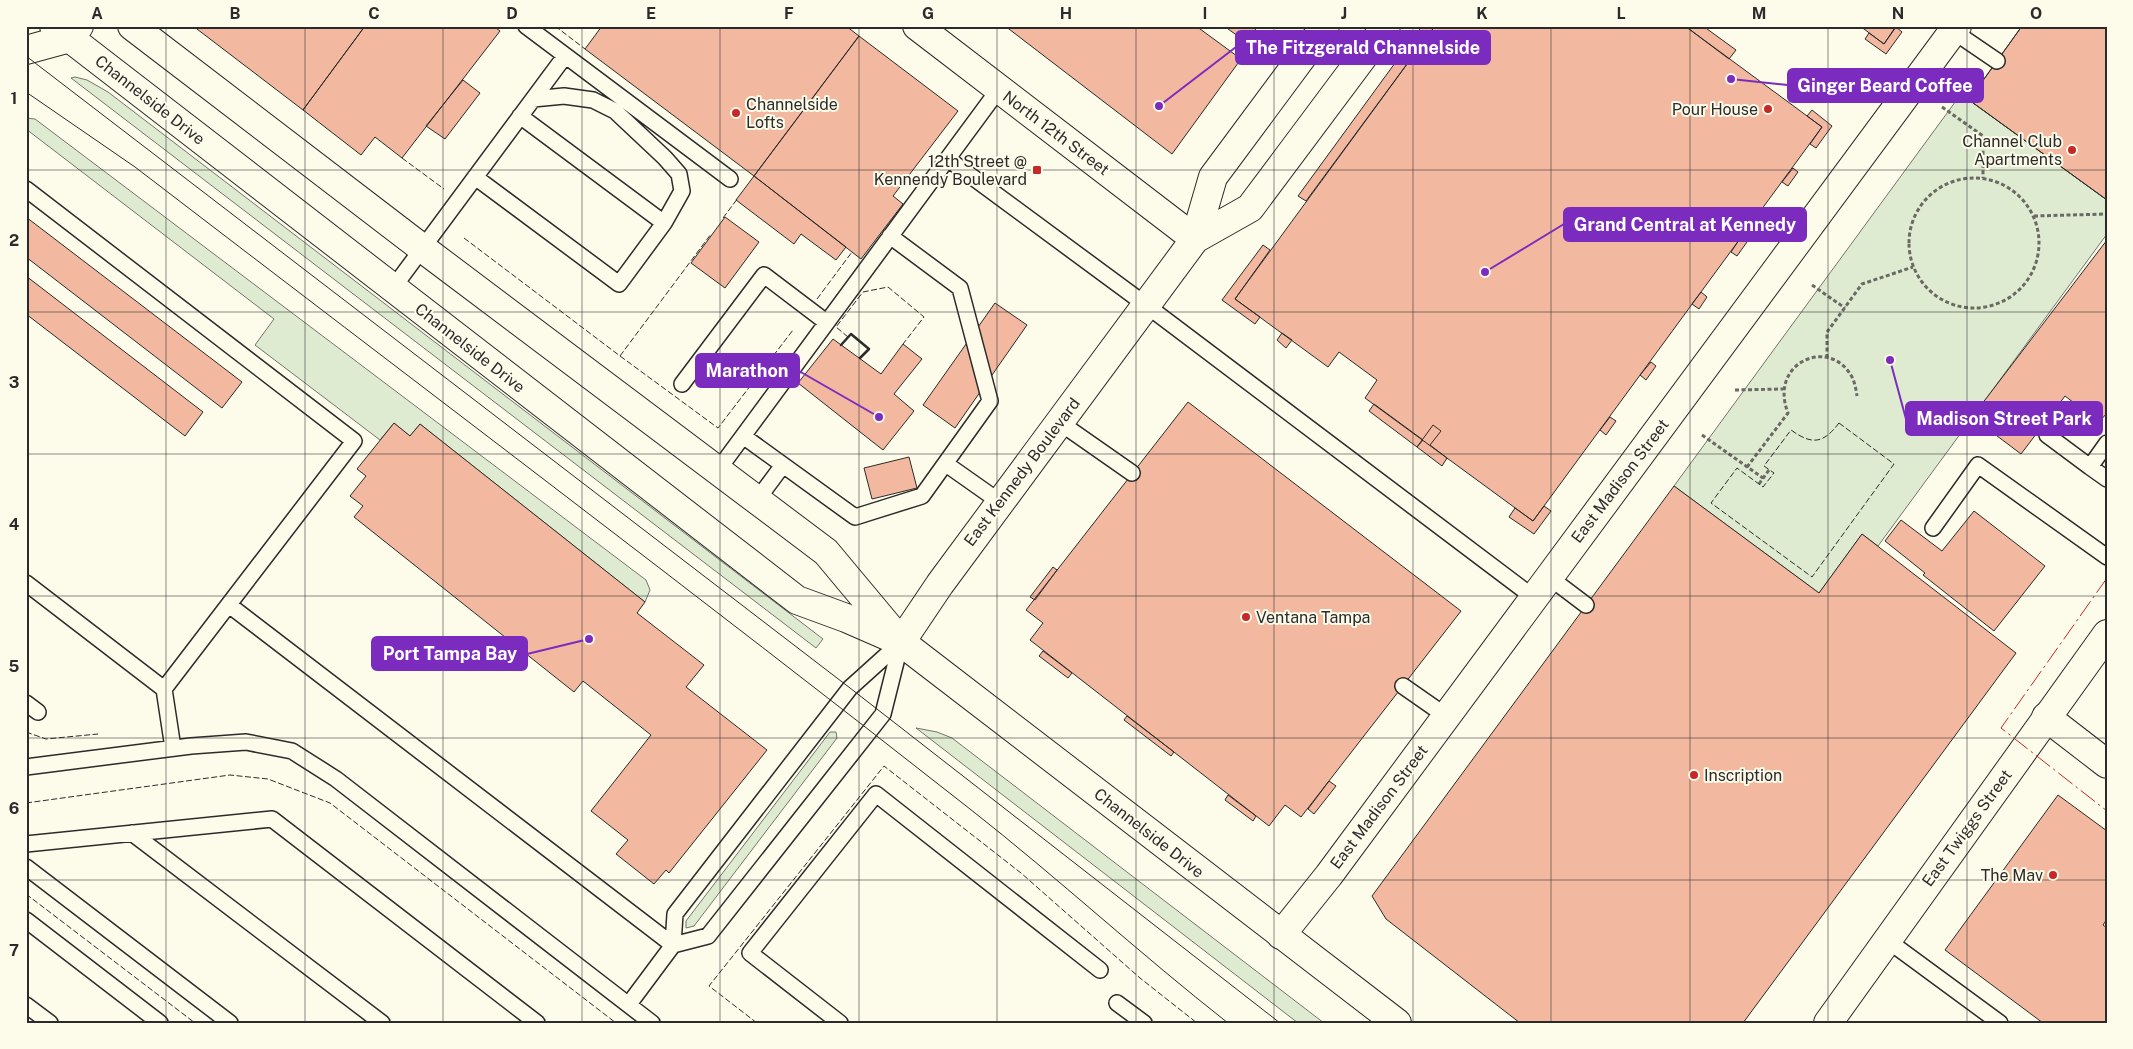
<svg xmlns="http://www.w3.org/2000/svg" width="2133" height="1049" viewBox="0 0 2133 1049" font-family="'Public Sans',sans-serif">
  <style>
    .green { fill: #deebd1; stroke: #74746e }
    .building { fill: #f2b8a0; stroke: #2b2b2b }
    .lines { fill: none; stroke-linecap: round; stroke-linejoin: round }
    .service-casing { stroke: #2b2b2b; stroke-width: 18 }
    .minor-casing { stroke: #2b2b2b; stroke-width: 30 }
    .secondary-casing { stroke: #2b2b2b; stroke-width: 30 }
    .primary-casing { stroke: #2b2b2b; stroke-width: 30 }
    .path { stroke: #6a6964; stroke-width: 3; stroke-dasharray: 4 2.5; stroke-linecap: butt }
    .service { stroke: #fdfbea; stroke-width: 15 }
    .minor { stroke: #fdfbea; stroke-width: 28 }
    .secondary { stroke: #fdfbea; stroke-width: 28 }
    .primary { stroke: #fdfbea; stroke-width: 28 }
    .tram { stroke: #2b2b2b; stroke-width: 1 }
    .fence { stroke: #2b2b2b; stroke-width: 1; stroke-dasharray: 6 2.5; stroke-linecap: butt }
    .wall { stroke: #2b2b2b; stroke-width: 2.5 }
    .power { stroke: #c62828; stroke-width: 1; stroke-dasharray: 18 4 2.5 4; stroke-linecap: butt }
    .grid { fill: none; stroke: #2b2b2b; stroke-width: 1; stroke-opacity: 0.55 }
    .poi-dot { fill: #c62828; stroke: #fdfbea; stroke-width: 2 }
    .labels { text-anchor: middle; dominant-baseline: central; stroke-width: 4; stroke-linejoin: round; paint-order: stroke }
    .street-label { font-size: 16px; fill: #2b2b2b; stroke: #fdfbea }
    .poi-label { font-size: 16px; fill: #2b2b2b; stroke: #fdfbea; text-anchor: end }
    .leader { fill: none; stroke: #7b2cbf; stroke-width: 2 }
    .callout-dot { fill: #7b2cbf; stroke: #fdfbea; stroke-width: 2 }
    .callout { fill: #7b2cbf; stroke: #7b2cbf; stroke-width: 2 }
    .callout-label { font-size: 18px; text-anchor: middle; font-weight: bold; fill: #fff }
    .neatline { fill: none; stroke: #2b2b2b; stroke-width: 2 }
    .grid-label { font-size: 16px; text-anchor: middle; font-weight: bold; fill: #2b2b2b }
  </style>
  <rect width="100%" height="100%" fill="#fdfbea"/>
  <path class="green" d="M75,77L87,80L108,92L823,639L816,648L71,78Z
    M1961,94L2107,200V234L1878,546L1862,534L1819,593L1674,486Z
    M26,118L35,119L646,580L650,590L645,602L420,424L410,436L394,423L380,440L255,345L274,319L26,129Z
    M916,728L937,732L952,738L1324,1023H1298Z
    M830,732H836L837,738L694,926L686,928V921Z"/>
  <path class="building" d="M193,26H365L303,110Z
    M365,26H493L500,31L402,158L375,137L361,155L303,110Z
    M602,26H846L859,36L754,176L585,49Z
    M1005,26H1196L1241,59L1172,154Z
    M1224,26H1258L1246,42Z
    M1422,26H1435L1306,201L1298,196Z
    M1435,26H1685L1822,127L1533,521L1365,398L1377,380L1339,352L1328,367L1235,299Z
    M1685,26H1703L1736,50L1729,59Z
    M1860,26H1896L1884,44Z
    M2022,26H2107V200L1969,100Z
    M2022,26H2107V200L1969,100Z
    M1896,27L1902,32L1886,54L1865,39L1869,33L1884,44Z
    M859,36L958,111L893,196L903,204L861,259L754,176Z
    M463,80L480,93L445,139L426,126Z
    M1812,110L1832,126L1816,148L1810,144L1822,127L1807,116Z
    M1793,168L1798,172L1788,186L1782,182Z
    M754,176L846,247L836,260L801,234L794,244L736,200Z
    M26,217L242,382L222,408L26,257Z
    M725,217L759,242L725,288L691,263Z
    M1741,237L1747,242L1737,256L1731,252Z
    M2107,240V413L2099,422L2065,396L2021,454L1972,417Z
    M1263,245L1270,250L1235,299L1260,317L1255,324L1222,300Z
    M26,276L203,412L185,436L26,314Z
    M1701,292L1707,297L1699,309L1692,304Z
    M995,303L1027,325L955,428L923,405Z
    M1282,333L1292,340L1286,348L1277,340Z
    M833,339L881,374L903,344L922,359L894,394L914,411L883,450L798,383Z
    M1651,362L1656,366L1646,380L1640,375Z
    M1188,402L1461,611L1301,817L1285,805L1269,826L1030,640L1043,623L1026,610Z
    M1374,404L1423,440L1417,447L1369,411Z
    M1610,417L1616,421L1606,435L1600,430Z
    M394,423L410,436L420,424L645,602L637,613L704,665L686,687L767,750L669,873L666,870L654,884L616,854L628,840L591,811L651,735L583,681L574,692L354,517L363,506L350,496L366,476L357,469Z
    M1433,425L1441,431L1430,445L1447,458L1442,466L1417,447Z
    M909,457L917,488L872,499L864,468Z
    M1674,486L1819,593L1862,534L2016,653L1743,1023H1520L1386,919L1372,896Z
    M1544,506L1551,511L1534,534L1509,517L1515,508L1533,521Z
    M1974,511L2045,566L1994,631L1923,575L1925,573L1885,541L1901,520L1942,551Z
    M1053,567L1057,570L1035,600L1030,597Z
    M1043,651L1072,673L1068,678L1039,656Z
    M1127,716L1174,752L1171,756L1124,720Z
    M1329,781L1336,786L1314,814L1308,809Z
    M1228,795L1256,816L1253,821L1225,800Z
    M2058,795L2107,831V919L2103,925L2107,928V1023H2043L1945,950Z"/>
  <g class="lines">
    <g class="service-casing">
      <path id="service" d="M526,26L730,179
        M1953,31L1997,61
        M533,99L564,96L593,100L615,111L665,158L679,174L682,191L664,223
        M948,159L1146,305L1533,597
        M475,177L619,284L664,223L520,116
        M26,189L354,441L164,689L26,583
        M393,288L565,56
        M682,384L764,275L826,322
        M1059,422L1132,473
        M2047,435L2090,467
        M743,436L855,517L922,496L990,401L960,288L890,236
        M2107,443L2090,467L2107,479
        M946,464L1000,502
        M718,470L999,89
        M757,500L783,465
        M1933,528L1978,465L2107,557
        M1549,577L1586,605
        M229,605L673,945
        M1403,686L1446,716
        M164,689L173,748
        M26,703L38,712
        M26,767L191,746L246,742L292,751L336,779L652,1023
        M132,833L382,1023
        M26,844L272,819L537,1023
        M26,867L230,1023
        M26,920L160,1023
        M1887,940L2000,1023
        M673,945L708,936L883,714L901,642
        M1117,1003L1144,1023
        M629,1004L673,945L675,914L850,688L901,642
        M26,1005L50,1023
        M840,1023L750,953L876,794L1100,970"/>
    </g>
    <g class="minor-casing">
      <path id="minor" d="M917,26L1195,239
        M26,50L70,38L79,26
        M2046,717L2107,764
        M1281,935L1329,875L1957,26"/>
    </g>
    <g class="secondary-casing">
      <path id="secondary" d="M54,26L797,600L846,618L901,642
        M132,26L422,248L826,552L897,637"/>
    </g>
    <g class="primary-casing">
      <path id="primary" d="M1325,26L1213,177L1195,239L940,584L901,642L1397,1023
        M1195,239L1250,208L1386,26
        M1828,1023L2107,634"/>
    </g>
    <path class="path" d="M1942,107L1983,136V178
      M1909 243a65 65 0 1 1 130 0a65 65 0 1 1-130 0Z
      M2034,216L2107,214
      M1812,285L1845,308
      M1827,358V332L1862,284L1913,267
      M1735,390L1783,389
      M1702,435L1763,478
      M1747,467L1788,413C1768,362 1830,336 1852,377C1855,383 1856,390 1857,396
      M1759,484L1769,470"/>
    <use href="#service" class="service"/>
    <use href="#minor" class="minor"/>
    <use href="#secondary" class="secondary"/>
    <use href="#primary" class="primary"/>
    <path class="tram" d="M26,56L850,688L1280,1023
      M26,92L135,167C414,381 694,592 970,809C1058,878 1140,954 1228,1023"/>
    <path class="fence" d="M555,26L585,49
      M402,158L444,189
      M723,218L738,198
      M464,238L620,356L711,234
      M817,299L852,252
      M848,337L836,327L863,292L888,287L924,317L903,344
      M620,356L718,428L793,330
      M1839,423L1894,464L1812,577L1711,503L1737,468L1763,487L1774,473L1764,466L1791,430C1812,445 1823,444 1839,423Z
      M26,732L46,739L98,734
      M26,803L230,775L268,779L330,803L616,1023
      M26,894L195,1023
      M757,1023L709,986L884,766L1021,873L1140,978L1197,1023"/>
    <path class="wall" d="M841,345L851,334L869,349L860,358"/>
    <path class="power" d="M2107,578L2001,728L2107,811"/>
  </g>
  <path class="grid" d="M166,26V1023M305,26V1023M443,26V1023M582,26V1023M720,26V1023M859,26V1023M997,26V1023M1136,26V1023M1274,26V1023M1413,26V1023M1551,26V1023M1690,26V1023M1828,26V1023M1967,26V1023M26,170H2107M26,312H2107M26,454H2107M26,596H2107M26,738H2107M26,880H2107"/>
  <g class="poi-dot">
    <circle cx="1768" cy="109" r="5"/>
    <circle cx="736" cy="113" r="5"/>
    <circle cx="2072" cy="150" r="5"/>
    <rect x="1032" y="165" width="10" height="10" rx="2.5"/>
    <circle cx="1246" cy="617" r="5"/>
    <circle cx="1694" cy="775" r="5"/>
    <circle cx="2053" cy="875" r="5"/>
  </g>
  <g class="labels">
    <g class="street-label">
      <text transform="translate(150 100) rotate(38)">Channelside Drive</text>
      <text transform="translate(1056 133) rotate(37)">North 12th Street</text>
      <text transform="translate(470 348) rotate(38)">Channelside Drive</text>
      <text transform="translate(1022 472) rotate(-53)">East Kennedy Boulevard</text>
      <text transform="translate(1620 481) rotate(-53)">East Madison Street</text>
      <text transform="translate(1379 807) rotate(-53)">East Madison Street</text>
      <text transform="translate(1967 828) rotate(-54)">East Twiggs Street</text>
      <text transform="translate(1149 833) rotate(38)">Channelside Drive</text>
    </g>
    <g class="poi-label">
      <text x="746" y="104" text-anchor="start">Channelside<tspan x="746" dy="18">Lofts</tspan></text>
      <text x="1758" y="109">Pour House</text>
      <text x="2062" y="141">Channel Club<tspan x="2062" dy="18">Apartments</tspan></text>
      <text x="1027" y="161">12th Street @<tspan x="1027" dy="18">Kennendy Boulevard</tspan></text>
      <text x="1256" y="617" text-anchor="start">Ventana Tampa</text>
      <text x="1704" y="775" text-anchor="start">Inscription</text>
      <text x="2043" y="875">The Mav</text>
    </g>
  </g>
  <path class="leader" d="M1159 106L1236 47M1731 79L1788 85M1485 272L1564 224M879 417L799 371M1890 360L1906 419M589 639L527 654"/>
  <g class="callout-dot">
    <circle cx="1159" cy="106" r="5"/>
    <circle cx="1731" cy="79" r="5"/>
    <circle cx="1485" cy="272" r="5"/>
    <circle cx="879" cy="417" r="5"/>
    <circle cx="1890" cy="360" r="5"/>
    <circle cx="589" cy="639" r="5"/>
  </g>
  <g class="callout">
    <rect x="1236" y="31" width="254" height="33" rx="5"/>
    <rect x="1788" y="69" width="195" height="33" rx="5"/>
    <rect x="1564" y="208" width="242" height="33" rx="5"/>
    <rect x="696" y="354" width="103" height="33" rx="5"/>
    <rect x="1906" y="402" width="196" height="33" rx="5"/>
    <rect x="372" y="637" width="155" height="33" rx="5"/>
  </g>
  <g class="callout-label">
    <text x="1363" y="54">The Fitzgerald Channelside</text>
    <text x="1885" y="92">Ginger Beard Coffee</text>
    <text x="1685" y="231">Grand Central at Kennedy</text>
    <text x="747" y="377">Marathon</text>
    <text x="2004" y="425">Madison Street Park</text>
    <text x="450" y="660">Port Tampa Bay</text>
  </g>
  <rect width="2133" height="1049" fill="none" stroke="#fdfbea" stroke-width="55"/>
  <rect x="28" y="28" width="2078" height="994" class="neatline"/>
  <g class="grid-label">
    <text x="97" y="19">A</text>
    <text x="235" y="19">B</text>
    <text x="374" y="19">C</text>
    <text x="512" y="19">D</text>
    <text x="651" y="19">E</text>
    <text x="789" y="19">F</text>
    <text x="928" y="19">G</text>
    <text x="1066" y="19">H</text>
    <text x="1205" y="19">I</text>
    <text x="1344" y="19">J</text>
    <text x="1482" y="19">K</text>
    <text x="1621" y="19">L</text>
    <text x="1759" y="19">M</text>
    <text x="1898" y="19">N</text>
    <text x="2036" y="19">O</text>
    <text x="14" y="104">1</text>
    <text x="14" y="246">2</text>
    <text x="14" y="388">3</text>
    <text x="14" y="530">4</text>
    <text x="14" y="672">5</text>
    <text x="14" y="814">6</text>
    <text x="14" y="956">7</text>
  </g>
</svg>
